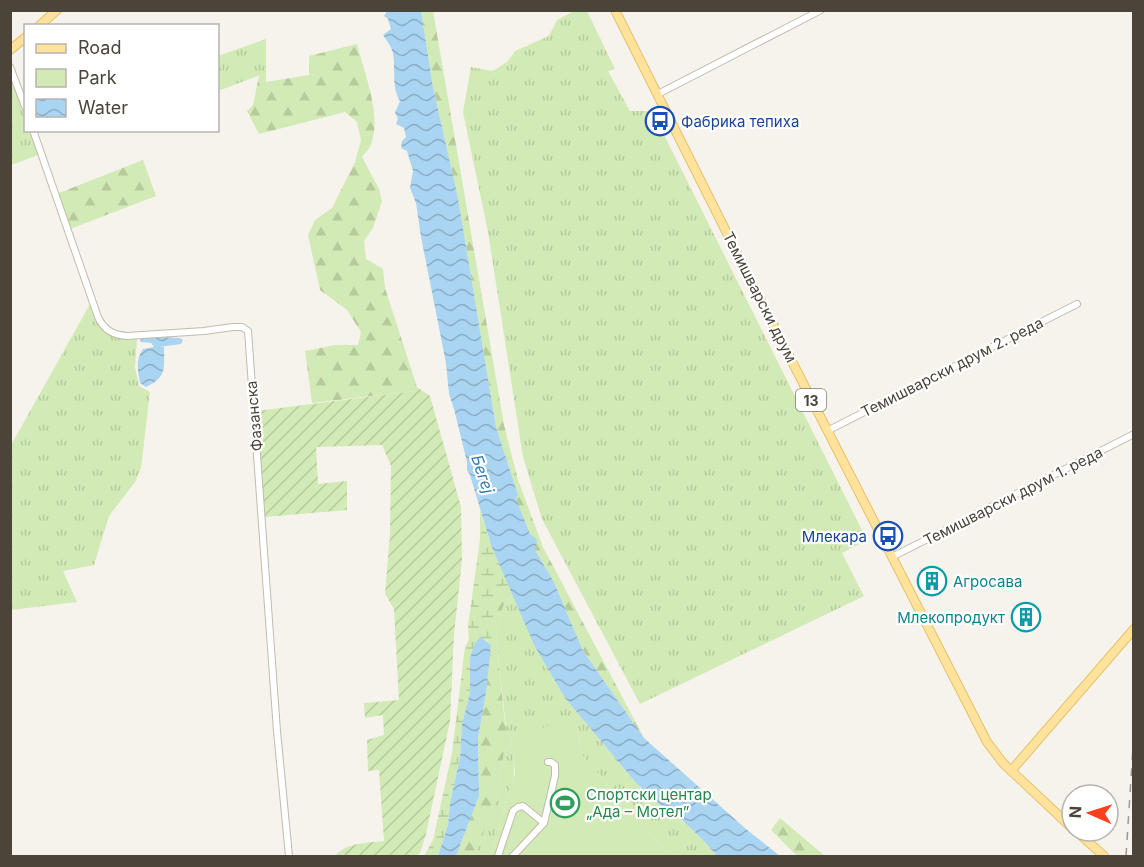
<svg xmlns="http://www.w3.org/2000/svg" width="1144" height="867" viewBox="0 0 1144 867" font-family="Inter,sans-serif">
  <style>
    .grass { fill: url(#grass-tufts) }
    .forest { fill: url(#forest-firs) }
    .wetland { fill: url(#wetland-marsh) }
    .park { fill: #d2eab5 }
    .garden { fill: url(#garden-furrows) }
    .water { fill: url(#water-waves) }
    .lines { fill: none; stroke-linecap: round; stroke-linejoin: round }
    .minor-casing { stroke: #c2bbae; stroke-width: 8 }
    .major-casing { stroke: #e6c16a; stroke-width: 10 }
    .minor { stroke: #fff; stroke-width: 6 }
    .major { stroke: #ffe39c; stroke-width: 8 }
    .rail { stroke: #9a9a9a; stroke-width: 1.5; stroke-dasharray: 8 8; stroke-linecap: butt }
    .labels { text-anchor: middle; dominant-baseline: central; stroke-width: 4.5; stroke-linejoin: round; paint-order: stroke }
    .shield { fill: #fff; stroke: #817c74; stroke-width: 1.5 }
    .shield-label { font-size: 14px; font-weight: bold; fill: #4b4439 }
    .transit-label { font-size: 15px; fill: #164399; stroke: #fff; text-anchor: start }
    .street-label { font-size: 15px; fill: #4b4439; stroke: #fff }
    .culture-label { font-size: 15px; fill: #0d838f; stroke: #fff; text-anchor: start }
    .leisure-label { font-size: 15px; fill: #27864d; stroke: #fff; text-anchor: start }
    .water-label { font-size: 16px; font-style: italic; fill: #2e7ab2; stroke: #fff }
  </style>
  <defs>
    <pattern id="grass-tufts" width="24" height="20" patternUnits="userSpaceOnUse" patternTransform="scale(1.5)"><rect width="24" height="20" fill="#d2eab5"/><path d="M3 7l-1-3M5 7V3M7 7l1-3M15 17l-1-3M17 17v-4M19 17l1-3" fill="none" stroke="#b6ca9c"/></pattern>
    <pattern id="forest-firs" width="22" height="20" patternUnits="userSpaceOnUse" patternTransform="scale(1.5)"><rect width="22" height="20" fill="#d2eab5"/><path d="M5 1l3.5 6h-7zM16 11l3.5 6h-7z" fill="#b6ca9c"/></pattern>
    <pattern id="wetland-marsh" width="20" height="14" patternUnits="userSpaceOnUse" patternTransform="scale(1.5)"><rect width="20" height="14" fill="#d2eab5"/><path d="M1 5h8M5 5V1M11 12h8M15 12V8" fill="none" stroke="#b6ca9c"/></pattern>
    <pattern id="garden-furrows" width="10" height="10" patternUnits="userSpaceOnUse" patternTransform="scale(1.5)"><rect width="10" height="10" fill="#d2eab5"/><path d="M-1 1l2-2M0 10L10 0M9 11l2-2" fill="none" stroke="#b6ca9c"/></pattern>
    <pattern id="water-waves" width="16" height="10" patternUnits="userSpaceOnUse" patternTransform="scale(1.5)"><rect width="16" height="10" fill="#a9d4f2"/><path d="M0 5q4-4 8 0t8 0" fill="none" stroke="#8caec5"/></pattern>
  </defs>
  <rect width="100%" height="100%" fill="#f6f3ec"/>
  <path class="grass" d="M574,11H587L615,69L608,71L630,111H652L867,540L842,553L864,596L640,704L542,519L523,457L488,232L463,112L471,67L493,71L507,62L515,51L549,36L557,20Z
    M266,39V73L218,91V56Z
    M10,74L25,118L26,130L30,131L38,155L11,165Z
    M90,304C104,334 105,334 137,339L135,367L139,386L150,392L141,468L135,482L109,516L94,565L63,571L77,602L11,610L10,447Z
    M513,595L534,645L565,698L637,784L662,807L682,820L702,839L717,856H670L582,755L578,735L513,741L514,777L490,856H475L497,795L504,753L512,741L506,727L496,636L500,615L504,604Z"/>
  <path class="forest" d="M421,11H433L504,425L518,480L543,547L644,738L583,651L554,582L535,550L515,499L518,495L496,427L458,198L433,87Z
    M357,44C364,72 381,113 372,141C371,147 366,152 362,157L379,189L382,201L373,228L364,241L366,259L383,269L385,288L417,387L414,391L312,403L305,351L335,345H358L361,332L347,310L320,290L308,235L315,220L332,208L355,162L361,140L357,122L345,112L259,134L247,111L253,105L259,76L266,73V82L309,75V56Z
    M143,160L156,196L70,229L59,193Z
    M509,585L513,595L504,604L500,615L496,636L505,724L512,741L504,753L497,795L475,856H456L479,796L478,738L486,693L495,591Z
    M780,818L825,856H797L771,830Z"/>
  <path class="wetland" d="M480,510L491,545L509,585L495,591L491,645L485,639L470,658V693L462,724L460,758L450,803L448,825L438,856H424L433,840L452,753L465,647L469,639L468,626L480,539Z"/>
  <path class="park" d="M556,722L578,735L582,755L670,856H490L515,774L512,741Z"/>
  <path class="garden" d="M417,387L430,396L461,507L462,560L454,634L450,721L426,834L420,853L416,856H335C346,842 368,843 384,841L379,770L368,771L367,740L384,735L383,715L365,718L364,703L399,700L394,609L385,594L390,534L391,466L382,445L316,447L318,484L347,481V510L264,517L257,411L414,391Z"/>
  <path class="water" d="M388,10L421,11L433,87L458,198L496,427L518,495L516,499L530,534L537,540L535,550L554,582L583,651L644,738L746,829L780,856H717L702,839L682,820L662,807L637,784L565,698L534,645L491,545L470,475L467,470V462L454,409L449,394L446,363L421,237L416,203L410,188L413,171L407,151L401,148L402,141L406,137L404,128L396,124L398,118L395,113L400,101C391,86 396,70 393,53C391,46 387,41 383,35L391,29L388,19L384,16Z
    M148,336L179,338L183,340L181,344L159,347H164C164,369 167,377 146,387L140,383C138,371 135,360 143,349L154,347L151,343L141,342L140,340Z
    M481,637L491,645L486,693L478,738L479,796L456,856H438L448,825L450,803L460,758L462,724L470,693V658L475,643Z"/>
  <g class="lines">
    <g class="minor-casing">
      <path id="minor" d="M10,67L26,109
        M658,94L821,10
        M33,130L98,317C104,330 113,335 127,336L204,331L233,327H242L248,331L277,731L289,856
        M827,431L1077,304
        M892,557L1134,434
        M544,823L555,776V765L551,762H548
        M498,856L513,811L518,807L523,806L544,823L513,856"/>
    </g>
    <g class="major-casing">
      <path id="major" d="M615,10L761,301L987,742L1003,763L1072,828
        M39,26L57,10
        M10,50L26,37
        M1011,771L1134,629
        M1076,831L1104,856"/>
    </g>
    <use href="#minor" class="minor"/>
    <use href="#major" class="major"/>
    <path class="rail" d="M1126,856L1134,732"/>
  </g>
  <defs>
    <g id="bus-ring" transform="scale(1.5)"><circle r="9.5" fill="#fff" stroke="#1a4fb4" stroke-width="1.5"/><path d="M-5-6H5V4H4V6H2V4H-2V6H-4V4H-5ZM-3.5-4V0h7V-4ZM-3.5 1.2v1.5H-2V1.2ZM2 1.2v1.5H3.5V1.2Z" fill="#1a4fb4"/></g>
    <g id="building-ring" transform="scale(1.5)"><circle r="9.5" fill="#fff" stroke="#0f9aa8" stroke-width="1.5"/><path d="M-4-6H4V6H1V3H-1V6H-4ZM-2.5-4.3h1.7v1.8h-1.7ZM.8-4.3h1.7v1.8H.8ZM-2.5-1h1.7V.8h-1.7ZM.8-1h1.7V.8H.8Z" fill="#0f9aa8"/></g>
    <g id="stadium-ring" transform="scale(1.5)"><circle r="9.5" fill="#fff" stroke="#2e9e5b" stroke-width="1.5"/><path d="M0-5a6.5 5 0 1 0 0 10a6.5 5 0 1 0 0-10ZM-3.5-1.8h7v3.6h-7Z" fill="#2e9e5b"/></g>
  </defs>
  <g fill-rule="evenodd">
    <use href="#bus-ring" x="660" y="121"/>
    <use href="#bus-ring" x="888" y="536"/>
    <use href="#building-ring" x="932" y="581"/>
    <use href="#building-ring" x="1026" y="617"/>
    <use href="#stadium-ring" x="565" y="803"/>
  </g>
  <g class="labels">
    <rect class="shield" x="796" y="389" width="30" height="22" rx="4.5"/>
    <g class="shield-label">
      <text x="811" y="400">13</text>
    </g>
    <g class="transit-label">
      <text x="681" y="121">Фабрика тепиха</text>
      <text x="867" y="536" text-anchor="end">Млекара</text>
    </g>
    <g class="street-label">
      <text transform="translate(760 297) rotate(63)">Темишварски друм</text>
      <text transform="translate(952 367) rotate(-27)">Темишварски друм 2. реда</text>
      <text transform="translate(254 416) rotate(-95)">Фазанска</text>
      <text transform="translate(1013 496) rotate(-27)">Темишварски друм 1. реда</text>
    </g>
    <g class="culture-label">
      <text x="953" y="581">Агросава</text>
      <text x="1005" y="617" text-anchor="end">Млекопродукт</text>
    </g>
    <g class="leisure-label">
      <text x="586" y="794">Спортски центар<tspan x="586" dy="17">„Ада – Мотел”</tspan></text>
    </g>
    <g class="water-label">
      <text transform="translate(483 474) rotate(71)">Бегеј</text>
    </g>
  </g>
  <rect width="1144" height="867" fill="none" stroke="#4b4439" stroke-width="24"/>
  <rect x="24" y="24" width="195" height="108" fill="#ffffff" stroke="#b7b4b0" stroke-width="1.5"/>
  <rect x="36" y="44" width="30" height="9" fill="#ffe39c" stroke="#b7b4b0" stroke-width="1.5"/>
  <text x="78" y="54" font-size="18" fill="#4b4439">Road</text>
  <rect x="36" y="69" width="30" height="18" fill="#d2eab5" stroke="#b7b4b0" stroke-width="1.5"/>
  <text x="78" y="84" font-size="18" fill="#4b4439">Park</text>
  <rect x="36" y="99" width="30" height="18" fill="url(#water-waves)" stroke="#b7b4b0" stroke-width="1.5"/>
  <text x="78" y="114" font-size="18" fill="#4b4439">Water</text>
  <g transform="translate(1090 813) rotate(273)"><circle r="28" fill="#ffffff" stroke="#b7b4b0" stroke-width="1.5"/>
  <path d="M0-4.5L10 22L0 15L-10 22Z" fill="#fc3f1d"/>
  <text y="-9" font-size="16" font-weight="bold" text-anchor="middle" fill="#4b4439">N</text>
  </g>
</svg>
